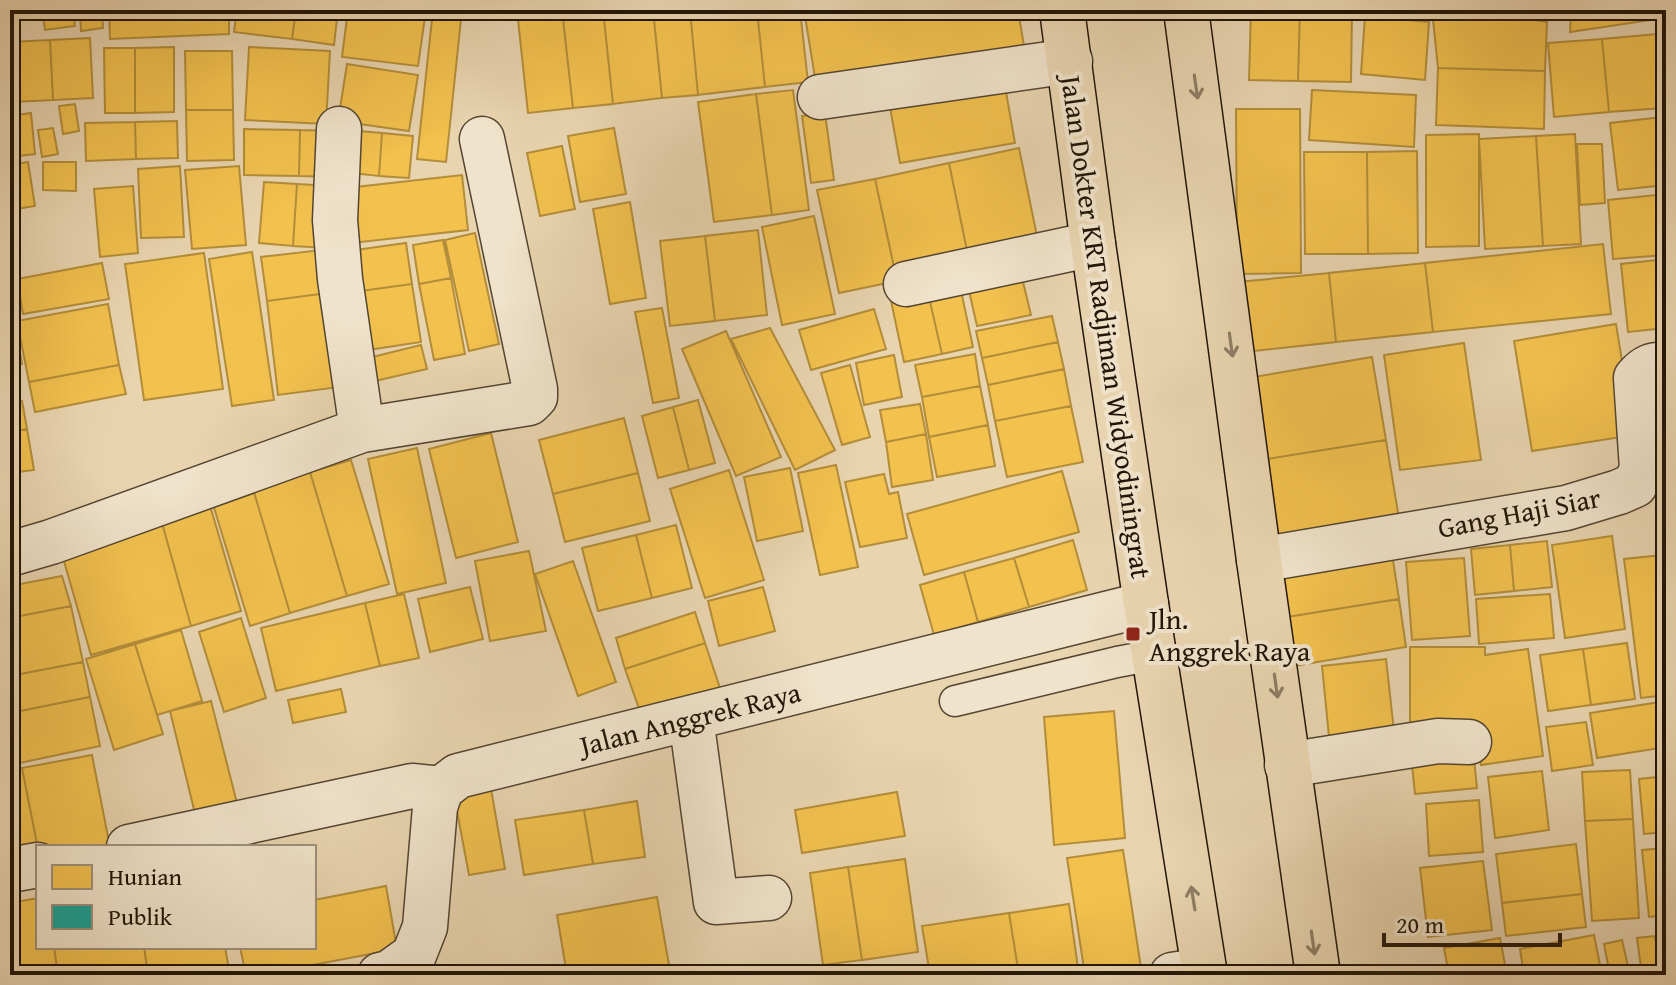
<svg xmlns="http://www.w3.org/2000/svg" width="1676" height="985" viewBox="0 0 1676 985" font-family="'Gentium Book Plus',serif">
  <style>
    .homes { fill: #f2c14e; stroke: #b38d39; stroke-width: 2 }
    .public { fill: #17a398; stroke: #1a786d; stroke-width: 2 }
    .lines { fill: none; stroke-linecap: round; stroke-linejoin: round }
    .lane-casing { stroke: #534532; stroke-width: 33 }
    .street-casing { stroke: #534532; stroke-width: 47 }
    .primary-casing { stroke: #211508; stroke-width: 47 }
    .lane { stroke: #f0e3cb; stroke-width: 30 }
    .street { stroke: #f0e3cb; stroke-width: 44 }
    .primary { stroke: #e8d4af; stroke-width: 44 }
    .oneway { stroke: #8e7e64 }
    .poi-dot { fill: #8f2418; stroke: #f0e3cb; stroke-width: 3 }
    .labels { text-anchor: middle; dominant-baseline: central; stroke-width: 8; stroke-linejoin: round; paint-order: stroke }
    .street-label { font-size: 28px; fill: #211508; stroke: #f0e3cb }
    .poi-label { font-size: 28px; fill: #211508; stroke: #f0e3cb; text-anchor: start }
  </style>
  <rect width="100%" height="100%" fill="#e8d4af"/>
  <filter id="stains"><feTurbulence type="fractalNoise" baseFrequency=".0025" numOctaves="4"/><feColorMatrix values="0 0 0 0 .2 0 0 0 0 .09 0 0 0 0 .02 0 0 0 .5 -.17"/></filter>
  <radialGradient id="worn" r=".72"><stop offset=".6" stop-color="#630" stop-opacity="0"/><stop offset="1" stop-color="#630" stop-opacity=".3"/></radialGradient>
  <path class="homes" d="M42,10H73L75,26L45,30Z
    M80,10H102L103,28L81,31Z
    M109,10H229V34L110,39Z
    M237,10H296L292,39L234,32Z
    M296,10H338L334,45L292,39Z
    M348,10H426L418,66L342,57Z
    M433,10H462L446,162L417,159Z
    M469,10H511L510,18L469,15Z
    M517,10H562L573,108L528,113Z
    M562,10H603L613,104L573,108Z
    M603,10H653L662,98L613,104Z
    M653,10H690L698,95L662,98Z
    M690,10H757L765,87L698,95Z
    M757,10H800L808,82L765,87Z
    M804,10H1018L1026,58L817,90Z
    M1251,10H1300L1298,81L1249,80Z
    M1300,10H1352L1351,82L1298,81Z
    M1432,10H1467L1547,22L1545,71L1438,68Z
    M1571,10H1642L1644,21L1570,32Z
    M1642,10H1666V18L1644,21Z
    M1365,16L1429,22L1425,80L1361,74Z
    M1657,34L1663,108L1609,112L1602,39Z
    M90,38L93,98L53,100L50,40Z
    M1602,39L1609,112L1554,117L1548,43Z
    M50,40L53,100L13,102L10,42Z
    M1666,42V82L1659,43Z
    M174,47V112L135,113V48Z
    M249,47L330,51L326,124L245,120Z
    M104,48H135V113H105Z
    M185,51H232L233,110H186Z
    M347,64L418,75L409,131L338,121Z
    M1438,68L1545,71L1544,129L1436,125Z
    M1003,75L1015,143L900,163L888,96Z
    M793,90L809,210L772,215L756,94Z
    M1312,90L1416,95L1414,147L1309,140Z
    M756,94L772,215L714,222L698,102Z
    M75,104L79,131L63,134L59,106Z
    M1236,109H1300L1301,273L1237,274Z
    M186,110H233L234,160L187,161Z
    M31,113L35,154L10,157V116Z
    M825,113L834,180L811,183L802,116Z
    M1662,117L1666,154V185L1618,190L1610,123Z
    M177,121L178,158L136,159L135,122Z
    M135,122L136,159L86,161L85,123Z
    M53,128L58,154L42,157L38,130Z
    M614,128L626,194L580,202L568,136Z
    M244,129L300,130L299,176L244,175Z
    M300,130L333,131V177L299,176Z
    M346,130L382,133L379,176L343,172Z
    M382,133L413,136L409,178L379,176Z
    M1479,134V246L1426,247V135Z
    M1575,134L1581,244L1543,246L1536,136Z
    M1536,136L1543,246L1485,249L1479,139Z
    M1577,144H1602L1605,203L1580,205Z
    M562,146L575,209L540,216L527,153Z
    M1019,148L1040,251L970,265L949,163Z
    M1417,151L1418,253L1368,254L1367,152Z
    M1304,152H1367L1368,254H1305Z
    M28,162L35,206L10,210V165Z
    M43,162H76V191L43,190Z
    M949,163L970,265L897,281L875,179Z
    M180,166L184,237L141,238L138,169Z
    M239,166L246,245L192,249L185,170Z
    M462,175L468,230L343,244L338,189Z
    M875,179L897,281L839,293L817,190Z
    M264,182L297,184L293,246L259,243Z
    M297,184L331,186L326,248L293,246Z
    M133,186L138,253L100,257L94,189Z
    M1666,194V255L1613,259L1608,200Z
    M630,202L646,298L610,304L593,209Z
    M814,216L835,314L782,325L762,227Z
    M758,230L767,315L715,321L705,236Z
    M475,233L499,344L469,351L445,240Z
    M705,236L715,321L670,326L660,241Z
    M443,240L451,278L419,284L413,245Z
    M10,241L15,271L10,272Z
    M406,243L412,284L346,293L341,252Z
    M1603,244L1611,314L1433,332L1425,263Z
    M330,249L335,292L267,301L261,257Z
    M252,252L274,400L232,406L209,259Z
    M204,253L223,389L144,400L125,264Z
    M1666,259V328L1628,332L1621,264Z
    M1018,261L1031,315L977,326L965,273Z
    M102,263L109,299L23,314L17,279Z
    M1425,263L1433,332L1336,342L1329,273Z
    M1329,273L1336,342L1245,352L1238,282Z
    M451,278L465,354L434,360L419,284Z
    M412,284L421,342L355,352L346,293Z
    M960,286L973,347L942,354L928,293Z
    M335,292L347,386L278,395L267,301Z
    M928,293L942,354L904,362L891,301Z
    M10,297L22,364L10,366Z
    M108,304L119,365L29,382L17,321Z
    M662,308L679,398L653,403L635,312Z
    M874,309L886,349L811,370L799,330Z
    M1052,316L1058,342L982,358L976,331Z
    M1616,324L1634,435L1532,451L1514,341Z
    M770,328L835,450L795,470L731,339Z
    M726,331L781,457L736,476L682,349Z
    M1058,342L1064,369L988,385L982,358Z
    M1464,343L1481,460L1400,470L1384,355Z
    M421,345L427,369L362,384L356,361Z
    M975,354L980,386L922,397L915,365Z
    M894,355L902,397L864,405L856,363Z
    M1372,357L1386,440L1261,460L1248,378Z
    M119,365L126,394L35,412L29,382Z
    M850,365L870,437L842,445L821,373Z
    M11,368L15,394L10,395V369Z
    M1064,369L1071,406L995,421L988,385Z
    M980,386L988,425L929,437L922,397Z
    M698,400L715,463L689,470L673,407Z
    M22,401L27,429L10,432V403Z
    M920,404L926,434L886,442L880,410Z
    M1071,406L1083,462L1007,477L995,421Z
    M673,407L689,470L658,478L642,416Z
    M624,418L638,473L553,494L539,440Z
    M988,425L995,466L937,477L929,437Z
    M27,429L34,470L10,473V432Z
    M491,433L518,542L456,558L429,449Z
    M926,434L933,480L892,487L886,442Z
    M1386,440L1401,531L1276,551L1261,460Z
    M417,448L446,583L397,594L368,459Z
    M351,460L389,584L347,596L310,472Z
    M836,465L858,567L820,575L798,473Z
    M790,468L803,531L757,541L744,477Z
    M729,470L764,580L705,598L670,489Z
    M1062,471L1079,532L924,575L907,514Z
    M310,472L347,596L290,613L253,489Z
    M638,473L650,521L565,542L553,494Z
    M884,474L889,494L898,492L907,538L860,547L845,482Z
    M253,489L290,613L250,626L212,501Z
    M209,502L241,611L191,626L160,516Z
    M160,516L191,626L91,655L59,544Z
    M676,525L692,588L652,598L636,535Z
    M636,535L652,598L598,611L582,548Z
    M1612,536L1625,629L1565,638L1552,545Z
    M1073,540L1087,590L1029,607L1014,558Z
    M1390,541L1399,599L1287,617L1277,560Z
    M1547,541L1552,587L1514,591L1510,545Z
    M1510,545L1514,591L1475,595L1471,549Z
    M529,551L546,631L490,641L475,561Z
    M1662,555L1666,588V695L1641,698L1624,559Z
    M1014,558L1029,607L978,622L964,572Z
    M1464,558L1470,636L1412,640L1406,562Z
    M573,561L616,682L578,696L535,574Z
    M964,572L978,622L934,635L920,585Z
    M62,576L71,606L10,618V586Z
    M470,587L483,639L430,652L418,599Z
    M763,587L775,631L719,646L708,601Z
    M404,594L419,658L380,666L365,603Z
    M1550,594L1554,638L1479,644L1476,599Z
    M1399,599L1406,647L1294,666L1287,617Z
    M365,603L380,666L276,691L261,628Z
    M71,606L83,662L10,676V618Z
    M695,612L705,643L625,669L616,638Z
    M241,618L266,698L224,712L199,632Z
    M181,630L202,701L157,715L135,644Z
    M705,643L721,691L642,717L625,669Z
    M1627,643L1635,699L1591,705L1583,649Z
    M135,644L163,734L114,750L86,659Z
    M1410,647H1485V655L1528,649L1543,756L1481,765L1477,736H1410Z
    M1583,649L1591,705L1548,711L1540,655Z
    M1386,659L1395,740L1330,747L1322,666Z
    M83,662L90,697L10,713V676Z
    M341,689L346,712L293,723L288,700Z
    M90,697L100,746L10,765V713Z
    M211,701L240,815L198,826L170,711Z
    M1666,701V747L1597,758L1590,713Z
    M1114,711L1125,838L1054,845L1044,717Z
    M1586,722L1593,765L1552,771L1546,727Z
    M1473,749L1477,788L1415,794L1411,755Z
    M92,755L110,847H38V849L22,768Z
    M22,768L38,849L10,866V770Z
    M1630,770L1633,819L1585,821L1582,772Z
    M1542,771L1549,830L1495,838L1488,777Z
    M1666,776V832L1644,834L1639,779Z
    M491,789L505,869L469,875L454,795Z
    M897,792L905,836L802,853L795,810Z
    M1479,800L1483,852L1429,856L1426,804Z
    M637,801L645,857L593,864L584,810Z
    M584,810L593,864L524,875L515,820Z
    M1633,819L1639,918L1592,921L1585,821Z
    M1576,844L1582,894L1502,903L1496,854Z
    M1666,848V915L1649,917L1642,850Z
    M1123,850L1141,968L1099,975H1085L1067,858Z
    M905,859L918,952L862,960L848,867Z
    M1483,861L1492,930L1428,937L1420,868Z
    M848,867L862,960L823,965L810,873Z
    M386,886L397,949L260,975H246L240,947H314V900Z
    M1582,894L1586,927L1506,936L1502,903Z
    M657,897L669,965L609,975H567L557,915Z
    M38,898V947H54L58,975H10V903Z
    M1069,904L1079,975H1019L1009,913Z
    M1009,913L1019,975H930L922,926Z
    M1666,933V975H1665L1658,934Z
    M1594,935L1602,975H1524L1520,949Z
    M1655,936L1661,975H1642L1637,938Z
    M1500,938L1507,975H1449L1444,948Z
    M1622,940L1630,975H1610L1604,944Z
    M54,947H144L148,975H58Z
    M144,947H225L230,975H148Z
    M475,971V975H443Z"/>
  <path class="public" d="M1507,10H1549L1547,20Z"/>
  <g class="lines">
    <g class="lane-casing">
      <path id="lane" d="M955,701L1117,662L1154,655"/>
    </g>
    <g class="street-casing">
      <path id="street" d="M820,97L1070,61
        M339,129L335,220L340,279L362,430
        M906,284L1093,244
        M10,554L51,542L362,430L529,403L535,397V389L482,139
        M1259,560L1566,508L1619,492L1635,485L1642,469L1636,378C1645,367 1652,364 1666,365
        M691,718L716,902L769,898
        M1287,765L1438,741L1469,742
        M129,847L412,786L441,789
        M10,870L38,865
        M380,975L389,973L414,955L425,927L435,807L441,789L458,776L1146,604
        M1172,975L1204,970"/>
    </g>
    <g class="primary-casing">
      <path id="primary" d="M1062,10L1093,244L1146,604L1205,975
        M1186,10L1259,560L1318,975"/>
    </g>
    <use href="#lane" class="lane"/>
    <use href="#street" class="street"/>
    <use href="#primary" class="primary"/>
  </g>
  <defs><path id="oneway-shaft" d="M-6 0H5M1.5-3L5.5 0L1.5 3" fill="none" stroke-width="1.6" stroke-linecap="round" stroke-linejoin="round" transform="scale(2)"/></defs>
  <g class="oneway">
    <use href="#oneway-shaft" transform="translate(1196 87) rotate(82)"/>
    <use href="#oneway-shaft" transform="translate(1231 345) rotate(82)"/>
    <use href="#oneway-shaft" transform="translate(1276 686) rotate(82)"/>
    <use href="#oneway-shaft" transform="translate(1193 898) rotate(-99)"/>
    <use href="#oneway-shaft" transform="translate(1313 943) rotate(82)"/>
  </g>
  <rect class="poi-dot" x="1125" y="626" width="16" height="16" rx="4"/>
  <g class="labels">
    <g class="street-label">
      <text transform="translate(1107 327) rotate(82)">Jalan Dokter KRT Radjiman Widyodiningrat</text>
      <text transform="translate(1519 512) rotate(-11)">Gang Haji Siar</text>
      <text transform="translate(690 718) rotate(-14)">Jalan Anggrek Raya</text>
    </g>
    <g class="poi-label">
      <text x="1149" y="618">Jln.<tspan x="1149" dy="32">Anggrek Raya</tspan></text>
    </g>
  </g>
  <rect width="1676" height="985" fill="none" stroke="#e8d4af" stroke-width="40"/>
  <rect x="12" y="12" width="1652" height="961" fill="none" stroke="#211508" stroke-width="4"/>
  <rect x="20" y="20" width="1636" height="945" fill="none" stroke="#211508" stroke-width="2"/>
  <rect x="36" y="845" width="280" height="104" fill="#f0e3cb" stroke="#9d917d" stroke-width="2"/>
  <rect x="52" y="865" width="40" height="24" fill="#f2c14e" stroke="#9d917d" stroke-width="2"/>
  <text x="108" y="885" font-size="24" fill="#211508">Hunian</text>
  <rect x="52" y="905" width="40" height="24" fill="#17a398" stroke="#9d917d" stroke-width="2"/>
  <text x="108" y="925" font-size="24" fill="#211508">Publik</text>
  <path d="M1384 933v12h176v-12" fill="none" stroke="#211508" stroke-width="4"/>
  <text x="1396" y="933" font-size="24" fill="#211508" stroke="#f0e3cb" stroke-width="6" paint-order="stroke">20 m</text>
  <rect width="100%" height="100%" filter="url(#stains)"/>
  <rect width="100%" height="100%" fill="url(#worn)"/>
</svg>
